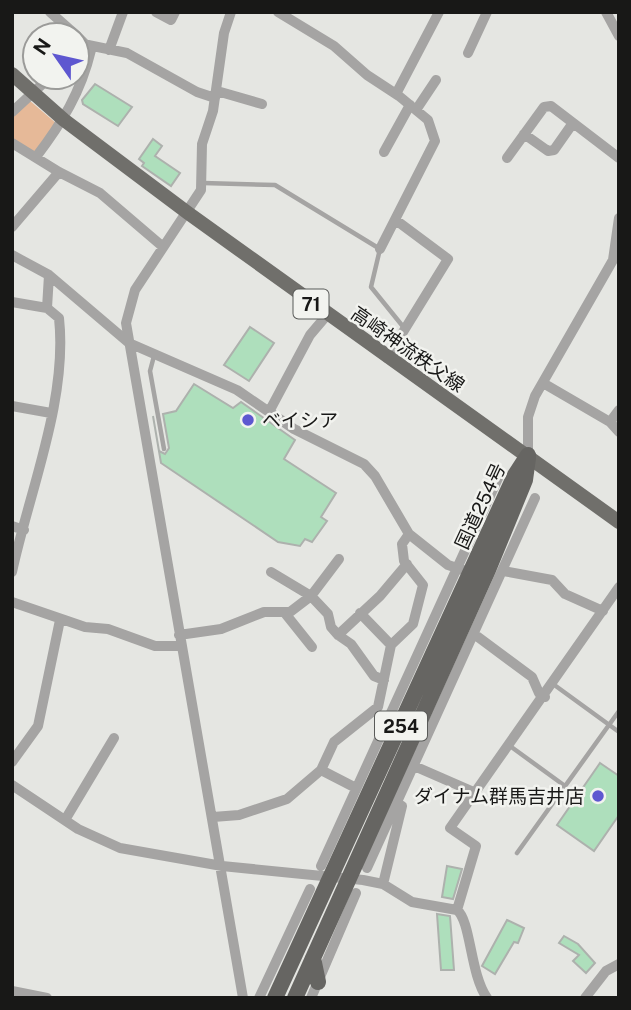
<svg xmlns="http://www.w3.org/2000/svg" width="631" height="1010" viewBox="0 0 631 1010" font-family="'Public Sans','Noto Sans JP',sans-serif">
  <style>
    .green { fill: #e6b998 }
    .building { fill: #aedfbc; stroke: #adb1ad; stroke-width: 2 }
    .lines { fill: none; stroke-linecap: round; stroke-linejoin: round }
    .service { stroke: #a5a4a3; stroke-width: 4.5 }
    .minor { stroke: #a5a4a3; stroke-width: 10 }
    .primary { stroke: #706f6b; stroke-width: 14 }
    .trunk { stroke: #666562; stroke-width: 16 }
    .poi-dot { fill: #5e57d0; stroke: #f2f3ef; stroke-width: 2.5 }
    .labels { text-anchor: middle; dominant-baseline: central; stroke-width: 5; stroke-linejoin: round; paint-order: stroke }
    .shield { fill: #f2f3ef; stroke: #595a58; stroke-width: 2 }
    .shield-label { font-size: 18px; font-weight: bold; fill: #181817 }
    .street-label { font-size: 19px; fill: #181817; stroke: #f2f3ef }
    .poi-label { font-size: 19px; fill: #181817; stroke: #f2f3ef; text-anchor: start }
  </style>
  <rect width="100%" height="100%" fill="#e5e6e2"/>
  <path class="green" d="M29,100L57,124L34,153L12,138V115Z"/>
  <path class="building" d="M95,84L132,107L118,126L83,104L82,100Z
    M153,139L162,146L155,156L180,173L171,186L142,166L144,163L139,159Z
    M250,327L274,343L249,381L224,365Z
    M194,384L233,408L241,402L295,440L284,459L336,493L321,517L327,521L312,542L305,539L300,546L278,542L161,463L153,416L159,451L165,454L169,448L163,414L176,411Z
    M600,763L619,776V815L594,851L557,825Z
    M447,866L462,869L453,899L442,897Z
    M437,914L450,916L454,970H441Z
    M507,920L524,928L518,943L514,942L495,974L482,966Z
    M564,936L578,944L595,963L586,973L573,961L579,955L559,943Z"/>
  <g class="lines">
    <path class="service" d="M203,183L275,185L380,249L371,287L405,329
      M154,356L150,371L164,449
      M553,684L619,732
      M510,746L565,786
      M517,853L619,711"/>
    <path class="minor" d="M50,12L76,35
      M156,12L171,20L175,12
      M231,12L224,33L213,111L202,144L201,190L135,290L126,323L243,998
      M278,12L334,46L367,75L399,96L428,120L435,141L380,249
      M606,12L619,36
      M109,50L123,12
      M77,53L88,45L127,53L197,92L215,98
      M468,53L487,12
      M217,91L262,104
      M396,94L439,12
      M416,110L436,80
      M12,112L50,77
      M524,134L548,151L554,150L573,123
      M12,143L59,172L100,193L162,246
      M384,152L410,105
      M36,157C62,123 81,92 91,50L77,36
      M507,158L544,107L551,106L619,158
      M12,227L59,172
      M12,255L49,275L129,343L237,390L294,429L364,464L375,476L409,534L448,565L472,573
      M12,302L47,308L59,318C68,400 29,492 12,572
      M47,308L49,275
      M387,358L448,259L397,221
      M543,383L610,422L619,432
      M12,406L51,413
      M270,410L310,335L327,315
      M610,422L619,410
      M528,455V417L535,396L613,260L619,218
      M12,526L24,530
      M503,571L552,580L565,594L603,611
      M271,572L311,596L328,614L331,627L338,635L351,644L374,676L384,680
      M12,602L85,627L108,629L155,646H180
      M284,612L312,647
      M360,613L391,645
      M474,634L532,677L539,693L545,697
      M179,635L221,629L264,612H290L311,596L339,559
      M338,635L380,596L407,564
      M12,762L38,726L60,620
      M414,766L476,793
      M321,770L356,788
      M12,785L78,829L120,848L222,866L363,880L383,884L412,902L457,910C471,921 470,974 487,998
      M213,817L239,815L287,799L321,770L334,742L378,707L391,645L413,624L423,585L404,561L402,544L409,534
      M65,820L114,738
      M321,866L500,474
      M367,868L535,498
      M383,884L402,806L396,803
      M457,910L476,846L450,828L619,587
      M12,991L47,998
      M259,998L310,889
      M311,998L356,893
      M585,998L606,971L619,964"/>
    <path class="primary" d="M12,74L64,120L188,213L619,522"/>
    <path class="trunk" d="M313,958L318,982
      M275,998L515,475L528,455
      M295,998L488,570L525,480L528,458"/>
  </g>
  <g class="poi-dot">
    <circle cx="248" cy="420" r="7"/>
    <circle cx="598" cy="796" r="7"/>
  </g>
  <g class="labels">
    <g class="shield">
      <rect x="293.5" y="289.5" width="35" height="29" rx="5"/>
      <rect x="375" y="711.5" width="52" height="29" rx="5"/>
    </g>
    <g class="shield-label">
      <text x="311" y="304">71</text>
      <text x="401" y="726">254</text>
    </g>
    <g class="street-label">
      <text transform="translate(408 349) rotate(35)">高崎神流秩父線</text>
      <text transform="translate(480 506) rotate(-65)">国道254号</text>
    </g>
    <g class="poi-label">
      <text x="262" y="420">ベイシア</text>
      <text x="584" y="796" text-anchor="end">ダイナム群馬吉井店</text>
    </g>
  </g>
  <rect width="631" height="1010" fill="none" stroke="#181817" stroke-width="28"/>
  <g transform="translate(56 56) rotate(304)"><circle r="33" fill="#f2f3ef" stroke="#9b9b99" stroke-width="2"/>
  <path d="M0-5L12 26L0 18L-12 26Z" fill="#5e57d0"/>
  <text y="-10" font-size="19" font-weight="bold" text-anchor="middle" fill="#181817">N</text>
  </g>
</svg>
